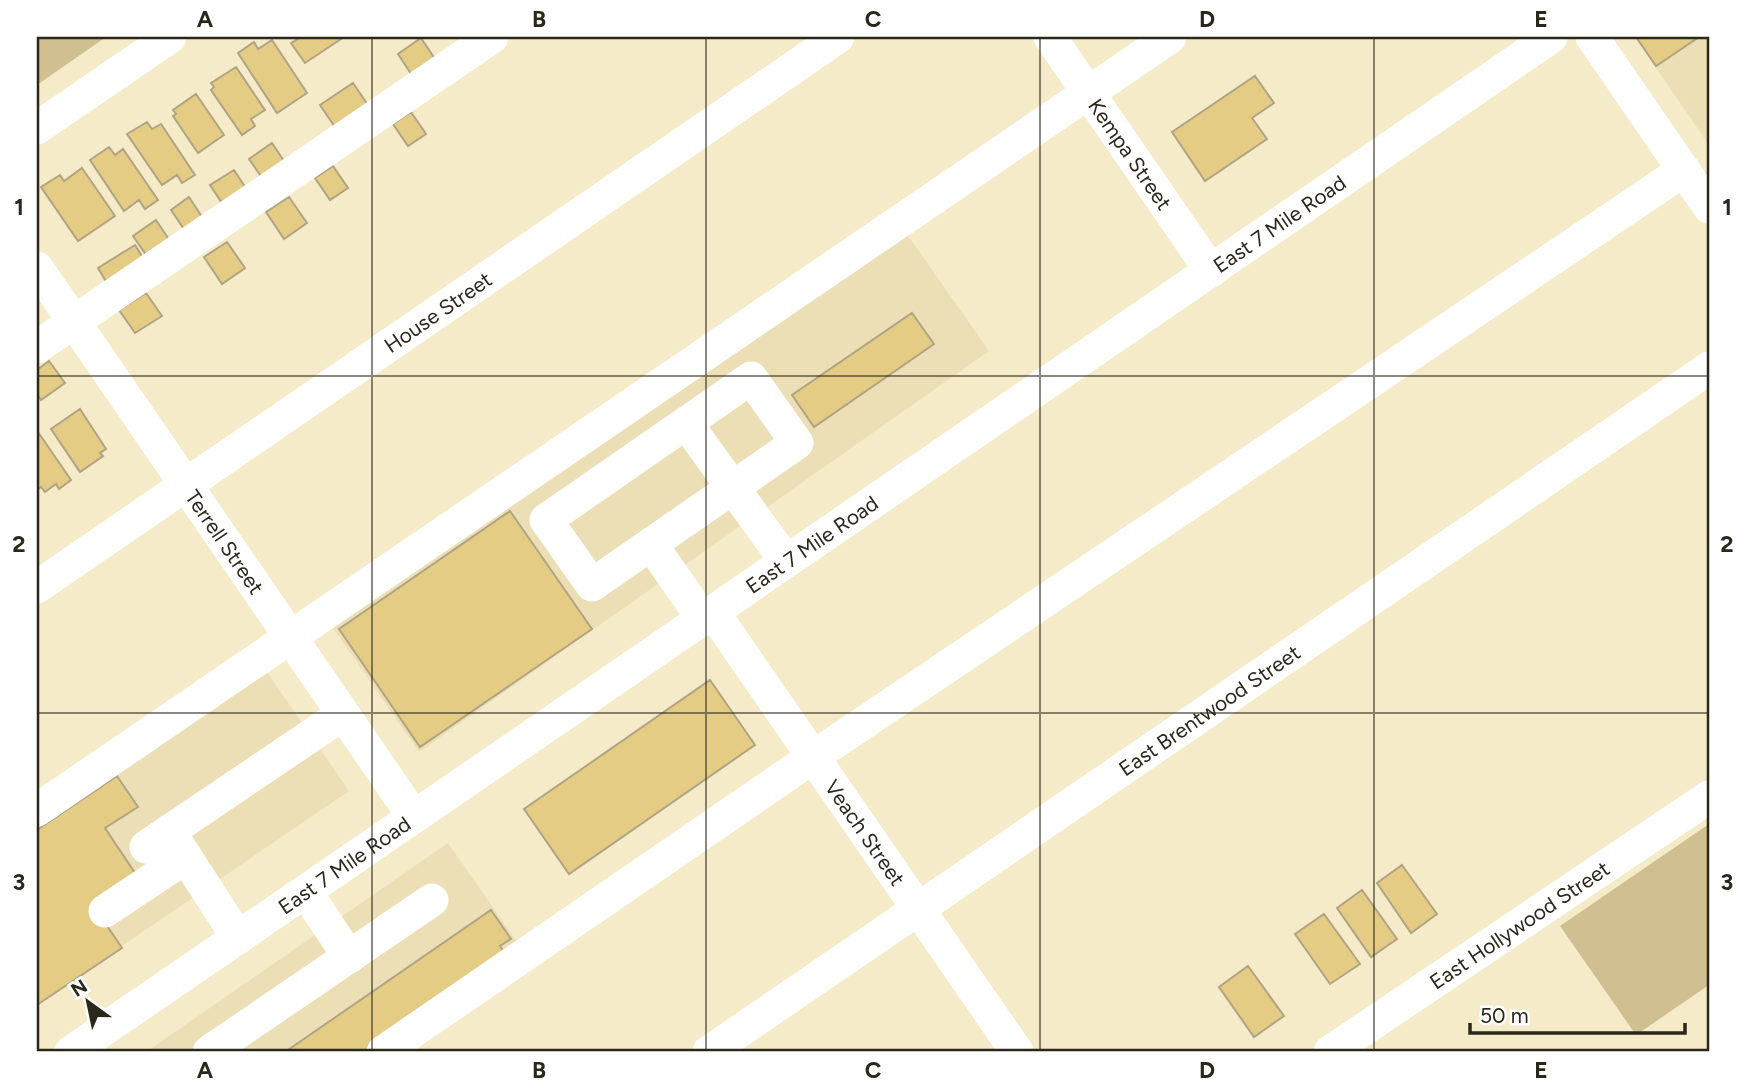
<svg xmlns="http://www.w3.org/2000/svg" width="1746" height="1089" viewBox="0 0 1746 1089" font-family="Figtree,sans-serif">
  <style>
    .built { fill: #ecdeb5 }
    .green { fill: #d0c091 }
    .building { fill: #e4cc84; stroke: #b0a484; stroke-width: 2 }
    .lines { fill: none; stroke-linecap: round; stroke-linejoin: round }
    .minor { stroke: #fff; stroke-width: 33 }
    .grid { fill: none; stroke: #2b271a; stroke-width: 2; stroke-opacity: 0.55 }
    .labels { text-anchor: middle; dominant-baseline: central; stroke-width: 5; stroke-linejoin: round; paint-order: stroke }
    .street-label { font-size: 21px; fill: #2b271a; stroke: #fff }
    .neatline { fill: none; stroke: #2b271a; stroke-width: 2.5 }
    .grid-label { font-size: 23px; text-anchor: middle; font-weight: bold; fill: #2b271a }
  </style>
  <rect width="100%" height="100%" fill="#f6ebc8"/>
  <path class="built" d="M1635,37H1709V145Z
    M904,230L989,351L419,752L333,628Z
    M267,672L349,791L37,1004V829Z
    M448,843L522,949L372,1052H146Z"/>
  <path class="green" d="M37,37H106L37,85Z
    M1709,824V985L1636,1035L1560,926Z"/>
  <path class="building" d="M301,37H344L305,63L291,43Z
    M1636,37H1699L1656,66Z
    M421,38L439,65L415,80L398,54Z
    M272,40L307,93L277,113L238,53L254,42L258,49Z
    M236,67L265,110L251,119L255,126L242,135L211,90L214,87L211,83Z
    M1255,76L1274,103L1252,118L1267,139L1205,181L1172,132Z
    M353,83L370,108L337,130L320,105Z
    M196,94L224,135L198,153L173,116L176,114L173,110Z
    M411,112L426,134L408,146L393,124Z
    M147,122L152,129L161,124L195,175L182,183L177,175L162,185L127,134Z
    M272,143L290,170L267,185L249,159Z
    M109,147L115,155L123,149L158,200L145,209L139,200L124,211L90,160Z
    M333,166L348,188L330,200L315,178Z
    M82,168L115,216L78,241L41,187L60,175L64,181Z
    M234,170L251,196L228,212L210,185Z
    M189,197L204,220L186,232L171,210Z
    M289,197L307,223L284,239L266,212Z
    M156,220L174,247L151,262L133,236Z
    M227,242L245,268L222,284L204,257Z
    M135,245L147,264L110,288L98,268Z
    M146,293L162,316L135,333L119,310Z
    M912,313L934,344L814,427L792,395Z
    M49,361L65,383L41,400L37,394V370Z
    M80,409L106,449L100,453L103,456L80,472L51,429Z
    M38,432L71,480L59,489L56,484L45,492L41,487L37,490Z
    M510,511L592,629L420,747L339,629Z
    M710,680L755,745L569,874L524,809Z
    M117,776L138,807L105,828L137,876L93,905L122,948L37,1005V830Z
    M1402,865L1437,914L1411,933L1377,883Z
    M1362,890L1397,939L1371,957L1337,908Z
    M491,910L511,939L500,946L510,960L377,1052H285Z
    M1324,914L1360,964L1330,984L1295,934Z
    M1248,966L1284,1016L1254,1037L1219,987Z"/>
  <g class="lines">
    <g class="minor">
      <path id="s1" d="M1050,37L1211,271"/>
      <path d="M1592,37L1709,207"/>
      <path d="M37,128L170,37"/>
      <path id="s2" d="M37,268L414,817"/>
      <path d="M37,347L492,37"/>
      <path d="M751,378L797,443L592,585L546,520Z"/>
      <path d="M686,423L786,561"/>
      <path d="M651,544L703,619"/>
      <path id="s3" d="M37,587L838,37"/>
      <path id="s4" d="M713,612L1017,1052"/>
      <path d="M37,810L1170,37"/>
      <path d="M169,831L238,938"/>
      <path d="M146,847L343,714"/>
      <path d="M306,892L349,957"/>
      <path d="M105,911L186,857"/>
      <path id="s5" d="M71,1052L1551,37"/>
      <path d="M209,1052L432,900"/>
      <path d="M383,1052L813,757L1684,170"/>
      <path id="s6" d="M709,1052L1709,368"/>
      <path id="s7" d="M1330,1052L1709,797"/>
    </g>
  </g>
  <path class="grid" d="M372,37V1052M706,37V1052M1040,37V1052M1374,37V1052M37,376H1709M37,713H1709"/>
  <g class="labels">
    <g class="street-label">
      <text stroke="none"><textPath href="#s1" startOffset="142">Kempa Street</textPath></text>
      <text stroke="none"><textPath href="#s5" startOffset="1465">East 7 Mile Road</textPath></text>
      <text stroke="none"><textPath href="#s3" startOffset="486">House Street</textPath></text>
      <text stroke="none"><textPath href="#s2" startOffset="332">Terrell Street</textPath></text>
      <text stroke="none"><textPath href="#s5" startOffset="898">East 7 Mile Road</textPath></text>
      <text stroke="none"><textPath href="#s6" startOffset="606">East Brentwood Street</textPath></text>
      <text stroke="none"><textPath href="#s4" startOffset="268">Veach Street</textPath></text>
      <text stroke="none"><textPath href="#s5" startOffset="331">East 7 Mile Road</textPath></text>
      <text stroke="none"><textPath href="#s7" startOffset="228">East Hollywood Street</textPath></text>
    </g>
  </g>
  <rect width="1746" height="1089" fill="none" stroke="#ffffff" stroke-width="77"/>
  <g transform="translate(88 1002) rotate(327)" stroke="#ffffff" stroke-width="5" paint-order="stroke">
  <path d="M0-5L12 26L0 18L-12 26Z" fill="#2b271a"/>
  <text y="-10" font-size="19" font-weight="bold" text-anchor="middle" fill="#2b271a">N</text>
  </g>
  <path d="M1470 1023v10h215v-10" fill="none" stroke="#2b271a" stroke-width="3.5"/>
  <text x="1480" y="1023" font-size="21" fill="#2b271a" stroke="#ffffff" stroke-width="5" paint-order="stroke">50 m</text>
  <rect x="38" y="38" width="1670" height="1012" class="neatline"/>
  <g class="grid-label">
    <text x="205" y="27">A</text>
    <text x="539" y="27">B</text>
    <text x="873" y="27">C</text>
    <text x="1207" y="27">D</text>
    <text x="1541" y="27">E</text>
    <text x="19" y="215">1</text>
    <text x="1727" y="215">1</text>
    <text x="19" y="552">2</text>
    <text x="1727" y="552">2</text>
    <text x="19" y="890">3</text>
    <text x="1727" y="890">3</text>
    <text x="205" y="1078">A</text>
    <text x="539" y="1078">B</text>
    <text x="873" y="1078">C</text>
    <text x="1207" y="1078">D</text>
    <text x="1541" y="1078">E</text>
  </g>
</svg>
